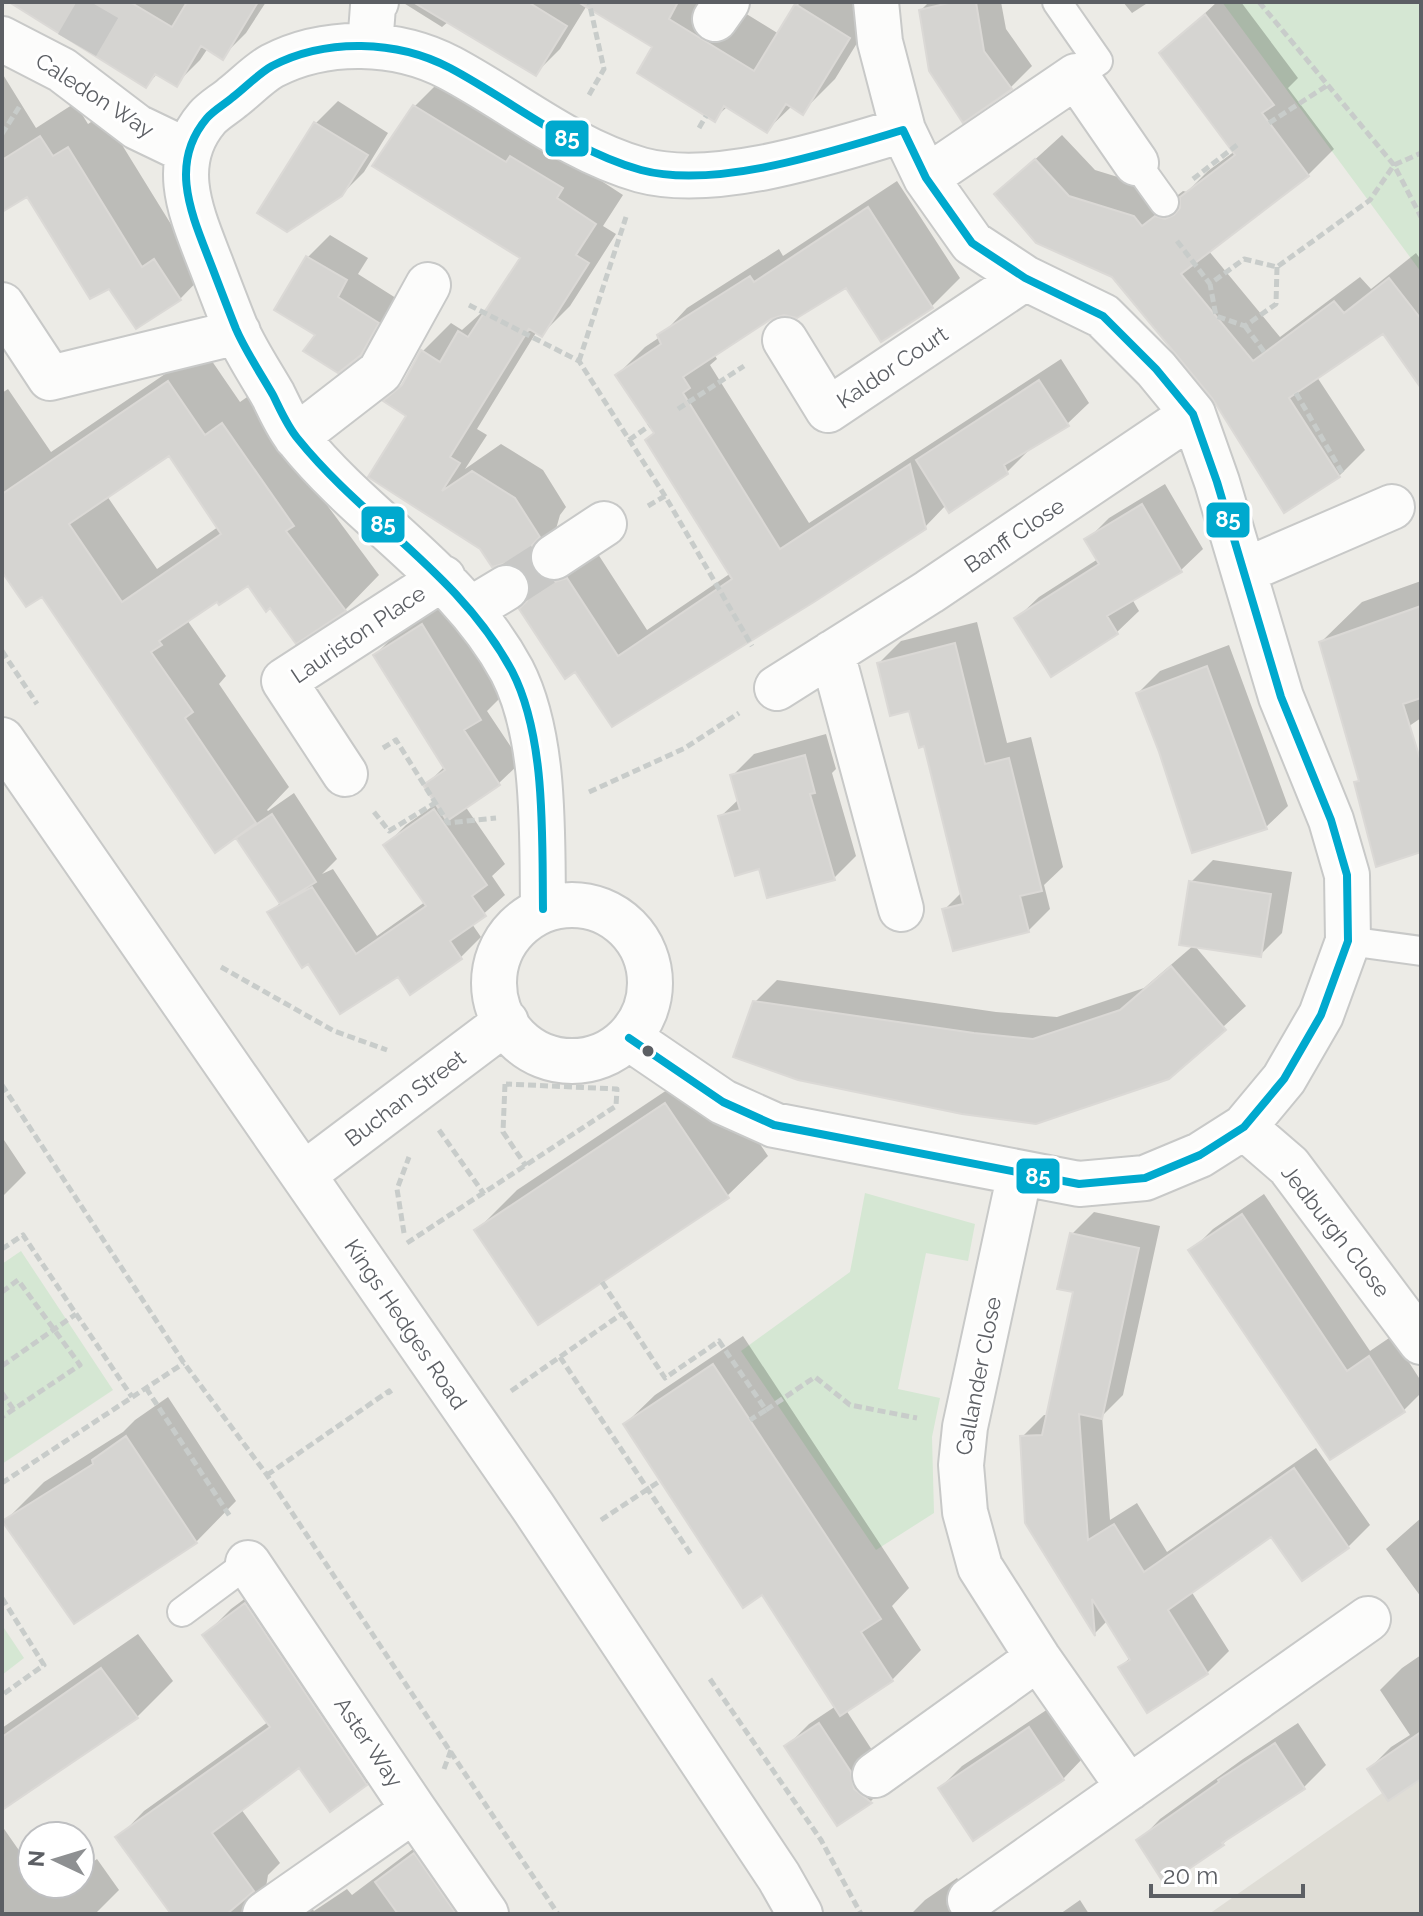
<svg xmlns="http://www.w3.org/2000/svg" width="1423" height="1916" viewBox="0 0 1423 1916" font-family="Raleway,sans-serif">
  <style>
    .education { fill: #dfddd6 }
    .green { fill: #d5e7d3 }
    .shadow { fill: #0003; fill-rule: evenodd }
    .building { fill: #d5d4d1; stroke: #dbd9d6; stroke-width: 2; fill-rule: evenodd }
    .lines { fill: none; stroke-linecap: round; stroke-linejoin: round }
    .minor-tunnel { stroke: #c8c8c6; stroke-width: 44; stroke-dasharray: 44 22; stroke-linecap: butt }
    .service-casing { stroke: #c8c9c8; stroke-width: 32 }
    .minor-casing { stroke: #c8c9c8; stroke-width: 48 }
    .tertiary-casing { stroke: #c8c9c8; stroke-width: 48 }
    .path { stroke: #c8ccca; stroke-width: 5; stroke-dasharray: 8 4; stroke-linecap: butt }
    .service { stroke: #fcfcfb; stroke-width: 28 }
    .minor { stroke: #fcfcfb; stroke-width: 44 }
    .tertiary { stroke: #fcfcfb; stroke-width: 44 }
    .bus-1-casing { stroke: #fff; stroke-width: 14 }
    .bus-1 { stroke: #00a9ce; stroke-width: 8 }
    .bus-dot { fill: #5c5f64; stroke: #fff; stroke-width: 3 }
    .labels { text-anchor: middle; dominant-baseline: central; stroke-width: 6; stroke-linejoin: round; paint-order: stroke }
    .street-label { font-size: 22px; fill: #5c5f64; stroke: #fff }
    .line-badge { stroke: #fff; stroke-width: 3 }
    .badge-label { font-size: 22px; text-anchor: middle; font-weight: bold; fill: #fff }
  </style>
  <rect width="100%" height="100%" fill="#ecebe6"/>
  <path class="education" d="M1421,1766V1914H1209Z"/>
  <path class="green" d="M1222,2H1421V272Z
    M865,1193L975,1224L968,1261L926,1253L898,1389L940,1398L932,1437L934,1513L876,1550L741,1351L850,1272Z
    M21,1251L113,1390L2,1464V1264Z
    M2,1625L24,1658L2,1675Z"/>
  <path class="shadow" d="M12,2H266L246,33L222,57L208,48L200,60L176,84L158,73L146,86Z
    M402,2H589L560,49L536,73L449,21L442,27Z
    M609,2H727L779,34L800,2H878L881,4L835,79L802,112L792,106L767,130L728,106L714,119L655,47Z
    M929,2H1001L1006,29L1032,66L1010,88L921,10Z
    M1123,2H1149L1132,13Z
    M1217,2H1241L1298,78L1288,88L1334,149L1308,175L1208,250L1280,337L1360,277L1371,289L1416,253L1421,260V384L1384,332L1317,377L1365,450L1339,476L1214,397L1113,276L997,194L1062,135L1095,170L1160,190L1169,202L1183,191L1187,192L1208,171L1235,151L1162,53Z
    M2,73L36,128L75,103L88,124L103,114L177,234L214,264L180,299L110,286L28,194L2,210Z
    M443,78L623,195L603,226L616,234L570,306L542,334L537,331L477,429L487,435L465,469L501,444L543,470L566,507L560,515L556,529L561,543L596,551L647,630L731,573L655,432L617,375L645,347L660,337L687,308L779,249L783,256L897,181L960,278L932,306L882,339L847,286L772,317L714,354L717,359L710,365L809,523L1061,359L1089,403L1067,424L1028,448L1029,450L1007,472L946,505L925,527L612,725L529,602L533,588L529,573L520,565L482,547L371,476L409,415L406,382L423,351L451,323L462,330L489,306L523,257L374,166L415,106Z
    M338,101L388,133L364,172L341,195L260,213L316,123Z
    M330,235L368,258L358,274L399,300L382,331L359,354L317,334L277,309L308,257Z
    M203,348L240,402L257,390L327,490L321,497L379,575L345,610L270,605L248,583L187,620L226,676L219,684L289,787L267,810L268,811L294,793L337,859L322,874L333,869L377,936L425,902L386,845L406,825L437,803L426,785L445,766L375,655L397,633L445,604L502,696L487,711L521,762L499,783L465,806L505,864L492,876L505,895L472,924L481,937L461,957L398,974L308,961L270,913L281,902L239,838L248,829L42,594L2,568V393L8,389L51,452ZM169,454L218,527L157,569L107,496Z
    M1165,484L1203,549L1181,570L1132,599L1139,611L1117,632L1052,674L1017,618L1039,597L1098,559L1087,540L1109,518Z
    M1421,581V718L1356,762L1321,642L1362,602Z
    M977,622L1007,743L1031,737L1063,867L1044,885L1050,909L1028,931L945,909L962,892L926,744L911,708L879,663L901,641Z
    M1229,645L1288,806L1266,827L1161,751L1138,693L1160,671Z
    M826,734L836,769L832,773L856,856L834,878L761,867L720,817L739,799L732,776L754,754Z
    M1213,860L1292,872L1282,933L1260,955L1191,882Z
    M1194,945L1246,1006L1168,1077L755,1002L777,980L996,1012L1057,1017L1144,988Z
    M706,1064L768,1156L727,1196L477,1230L517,1190Z
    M2,1137L26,1173L2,1197Z
    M1264,1194L1370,1351L1392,1336L1421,1381V1393L1404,1410L1330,1458L1191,1251L1213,1229Z
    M1094,1212L1160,1226L1123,1395L1102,1416L1110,1520L1137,1503L1167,1552L1316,1448L1370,1525L1348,1547L1272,1534L1191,1591L1229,1651L1207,1673L1120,1667L1131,1657L1108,1620L1095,1633L1027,1522L1022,1437L1044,1415H1048L1075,1291L1072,1234Z
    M743,1336L909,1588L892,1606L921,1650L892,1680L846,1710L872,1750L876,1767L892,1780L870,1802L787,1746L809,1724L836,1706L763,1592L625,1424L655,1395Z
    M168,1397L236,1501L196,1542L3,1523L44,1482L123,1432L135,1420Z
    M1421,1518V1597L1386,1549Z
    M273,1578L393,1757L366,1784L299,1765L241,1809L280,1863L268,1875L266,1887L310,1906L314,1911L347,1889L352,1895L441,1828L502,1910L510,1914H173L118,1838L144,1811L268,1722L204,1636L231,1609Z
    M138,1634L173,1681L137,1717L2,1808V1728Z
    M1421,1655V1777L1369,1769L1391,1747L1410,1735L1380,1690L1402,1668Z
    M1051,1707L1084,1757L1063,1779L940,1788L962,1766Z
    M1298,1723L1326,1765L1304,1787L1233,1833L1223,1844L1139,1841L1160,1819L1243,1759Z
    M2,1826L32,1869V1884H43L48,1892L60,1884H80V1871L97,1859L119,1890L95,1914H2Z
    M957,1878L981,1914H911L925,1900Z
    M1080,1900L1089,1914H1060Z"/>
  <path class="building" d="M9,2H130L172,27L187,2H258L223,60L201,46L177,87L155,74L146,88Z
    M413,2H528L567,26L536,76Z
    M578,2H678L669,19L754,71L795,4L850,38L803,115L786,104L767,133L724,106L715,122L637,73L652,47Z
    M953,2H976L984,51L1012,89L963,123L929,71L919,10Z
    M1205,14L1274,105L1262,113L1309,176L1181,274L1253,361L1334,301L1344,313L1389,278L1421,319V388L1383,334L1289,398L1340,477L1284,513L1212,398L1112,277L1036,243L994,194L1035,159L1069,196L1134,216L1142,226L1155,216L1165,219L1174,215L1180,208V197L1235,155L1159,53Z
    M413,105L506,162L510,156L563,188L557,198L596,224L576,255L589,263L542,337L529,329L450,457L460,463L442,491L472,471L515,498L540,537L532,545L529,558L534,571L544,580L555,582L567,578L618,656L732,579L645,440L654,433L615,375L661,344L657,335L750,276L754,282L868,207L933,308L881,342L846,288L797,318L784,315L771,319L683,377L690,388L683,393L780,549L910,464L926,529L814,602L612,727L575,672L565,679L519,609L527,601L531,588L527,575L519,567L506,563L492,567L480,549L368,477L406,416L383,401L402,385L421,350L440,362L458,331L468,337L520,258L372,166Z
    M314,122L368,155L342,196L287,232L257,213Z
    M40,136L53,156L68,147L142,267L154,259L181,300L136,329L109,289L90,299L27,197L2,212V160Z
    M306,256L347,280L338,297L379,323L361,355L338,373L303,351L315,335L274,310Z
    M1039,380L1069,426L1004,465L1008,474L949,513L916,460Z
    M168,381L205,435L222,423L294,526L286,531L346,611L296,644L270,608L266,612L248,586L219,605L217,602L159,641L162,645L151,652L193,712L185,718L256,823L215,853L42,597L26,607L2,572V494ZM169,456L221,534L122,602L69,524Z
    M1142,504L1182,572L1107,616L1118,634L1051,677L1014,618L1099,564L1084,539Z
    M1421,606V698L1403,704L1421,762V852L1376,867L1354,782L1359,781L1319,642Z
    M422,624L481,720L464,730L500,785L447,821L423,785L445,770L373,655Z
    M955,643L985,764L1009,758L1042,891L1020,896L1029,932L953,951L942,909L963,904L924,746L919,748L909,711L890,716L877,663Z
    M1207,666L1267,829L1192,853L1159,752L1136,693Z
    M805,755L815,793L810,794L835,880L767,898L759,869L735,876L718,816L740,810L730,775Z
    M434,809L487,885L472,896L486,916L450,941L462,959L410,995L398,977L340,1014L308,964L302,968L267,912L312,887L356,954L426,906L383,845Z
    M272,814L316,882L280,904L236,838Z
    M1189,881L1271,894L1261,957L1179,945Z
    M1171,966L1226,1030L1169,1079L1036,1124L962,1114L798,1080L733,1057L753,1001L974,1033L1033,1039L1120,1010Z
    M665,1103L729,1198L538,1325L474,1230Z
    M1242,1214L1347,1371L1369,1356L1405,1412L1330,1460L1188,1250Z
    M1070,1233L1139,1248L1102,1419L1079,1414L1088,1540L1114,1524L1144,1572L1294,1468L1349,1548L1302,1581L1271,1537L1168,1610L1208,1674L1147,1713L1118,1667L1130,1660L1092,1599L1095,1636L1025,1523L1020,1436L1042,1435L1073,1292L1057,1289Z
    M713,1364L881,1619L861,1632L893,1681L840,1716L762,1595L743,1608L623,1424Z
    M126,1436L197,1543L74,1624L2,1521L93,1464L92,1460Z
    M245,1603L367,1785L330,1812L299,1768L212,1833L254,1891L227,1914H171L115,1837L270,1727L202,1635Z
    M101,1668L138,1718L2,1810V1737Z
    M819,1723L851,1772L854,1789L872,1803L837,1826L784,1746Z
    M1029,1727L1064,1780L973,1841L938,1788Z
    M1421,1732V1779L1388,1801L1367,1769Z
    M1275,1743L1305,1789L1222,1843L1224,1845L1165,1885L1136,1840L1219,1782L1218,1780Z
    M414,1853L456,1914H398L375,1882Z"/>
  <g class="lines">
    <path class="minor-tunnel" d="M77,45L102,2
      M506,588L554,557"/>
    <g class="service-casing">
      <path id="service" d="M1057,2L1098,61L1076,76
        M1136,163L1164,202
        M1348,941L1421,951
        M182,1612L248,1563"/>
    </g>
    <g class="minor-casing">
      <path id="minor" d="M876,2L880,42L903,130
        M715,19L727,2
        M2,39L62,70L137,127L187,151
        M370,46L373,6L376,2
        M926,178L1076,76L1136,163
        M2,305L50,378L238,332
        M785,340L828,410L1025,278
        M296,437L380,372L428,285
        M554,557L604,524
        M1244,571L1392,507
        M471,609L506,588
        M832,653L901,909
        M777,688L929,592L1193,414
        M345,774L284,681L443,578
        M494 983a78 78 0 1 1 156 0a78 78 0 1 1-156 0Z
        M543,909C542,836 546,737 512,671C460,574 365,522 298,439C287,426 280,409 273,395C261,374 246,352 236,329C228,309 220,288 212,267C193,217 167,165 207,118C214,110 225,104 233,97C246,87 258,74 272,66C326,38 397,40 450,68C514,102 570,150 641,170C715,190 830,152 903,130L926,178L972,243L1025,278L1103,316L1156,369L1193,414L1217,482L1281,697L1331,820L1347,875L1348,941L1321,1015L1284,1079L1244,1127L1200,1155L1145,1178L1079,1184L774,1125L723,1102L629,1038
        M1244,1127L1289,1166L1421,1342
        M1020,1173L965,1427L961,1465L965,1512L980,1567L1038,1658L1129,1788
        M304,1174L506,1022
        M248,1563L414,1810L265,1914
        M875,1775L1038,1658
        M414,1810L486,1914
        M970,1900L1368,1619"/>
    </g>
    <g class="tertiary-casing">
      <path id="tertiary" d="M2,740L533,1507L779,1877L800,1914"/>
    </g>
    <path class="path" d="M1259,2L1394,165L1421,217
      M589,95L604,69L589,2
      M1269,123L1328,85
      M699,128L706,116
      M2,134L21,104
      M1193,179L1237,145
      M1177,241L1210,284
      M1277,267L1276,304L1245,326L1216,316L1210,284L1244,259L1277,267L1370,200L1394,165L1421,153
      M469,305L579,361L665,496L752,646
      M1245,326L1265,353
      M579,361L626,217
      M1296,393L1344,476
      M678,409L744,366
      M629,440L649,426
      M648,506L665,496
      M2,651L37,704
      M383,748L396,740L448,823L496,818
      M589,792L685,748L739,713
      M374,812L389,831L435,803
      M221,967L334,1031L387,1050
      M505,1084L503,1132L526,1166
      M2,1085L184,1363L267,1475L558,1914
      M439,1130L484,1194
      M404,1233L397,1189L409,1157
      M407,1243L616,1106L617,1089L506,1084
      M2,1249L23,1235L132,1397
      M602,1282L665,1378L719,1341L766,1410L750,1420
      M2,1292L18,1280L80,1365L2,1417
      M560,1357L692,1556
      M2,1366L76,1314
      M146,1388L231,1518
      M511,1391L623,1313
      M2,1393L14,1410
      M766,1410L815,1377L850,1405L917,1418
      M267,1475L389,1391L391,1394
      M2,1483L184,1363
      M601,1520L660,1481
      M2,1598L44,1665L2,1695
      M710,1679L821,1840L861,1914
      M444,1769L451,1750"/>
    <use href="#service" class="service"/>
    <use href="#minor" class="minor"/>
    <use href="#tertiary" class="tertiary"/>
    <g class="bus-1-casing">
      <path id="bus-1" d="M543,909C542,836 546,737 512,671C460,574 365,522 298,439C287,426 280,409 273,395C261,374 246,352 236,329C228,309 220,288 212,267C193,217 167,165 207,118C214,110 225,104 233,97C246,87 258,74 272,66C326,38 397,40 450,68C514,102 570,150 641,170C715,190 830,152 903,130L926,178L972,243L1025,278L1103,316L1156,369L1193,414L1217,482L1281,697L1331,820L1347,875L1348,941L1321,1015L1284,1079L1244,1127L1200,1155L1145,1178L1079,1184L774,1125L723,1102L629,1038"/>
    </g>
    <use href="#bus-1" class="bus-1"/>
  </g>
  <circle class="bus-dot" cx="648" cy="1051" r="7"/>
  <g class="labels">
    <g class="street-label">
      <text transform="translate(95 95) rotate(33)">Caledon Way</text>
      <text transform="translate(892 367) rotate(-34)">Kaldor Court</text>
      <text transform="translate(1014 535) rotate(-34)">Banff Close</text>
      <text transform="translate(358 634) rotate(-34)">Lauriston Place</text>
      <text transform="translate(405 1098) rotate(-37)">Buchan Street</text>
      <text transform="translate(1336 1231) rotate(52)">Jedburgh Close</text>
      <text transform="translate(406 1324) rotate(56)">Kings Hedges Road</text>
      <text transform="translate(978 1376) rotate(-79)">Callander Close</text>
      <text transform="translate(369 1742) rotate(56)">Aster Way</text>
    </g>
  </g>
  <g class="line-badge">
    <rect x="544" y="119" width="46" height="39" rx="8" fill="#00a9ce"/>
    <rect x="1205" y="501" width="46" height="38" rx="8" fill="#00a9ce"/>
    <rect x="360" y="505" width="46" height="39" rx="8" fill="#00a9ce"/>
    <rect x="1015" y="1157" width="46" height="38" rx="8" fill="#00a9ce"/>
  </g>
  <g class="badge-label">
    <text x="567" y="146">85</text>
    <text x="1228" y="527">85</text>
    <text x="383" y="532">85</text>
    <text x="1038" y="1184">85</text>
  </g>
  <rect width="1423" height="1916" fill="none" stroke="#5c5f64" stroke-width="8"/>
  <g transform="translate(56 1860) rotate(274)"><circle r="38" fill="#ffffff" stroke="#bebfc1" stroke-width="2"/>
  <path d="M0-6L14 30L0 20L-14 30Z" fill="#8e9092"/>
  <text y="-12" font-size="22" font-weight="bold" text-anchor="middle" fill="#5c5f64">N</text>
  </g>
  <path d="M1151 1884v12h152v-12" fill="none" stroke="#5c5f64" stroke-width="4"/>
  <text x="1163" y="1884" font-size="24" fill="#5c5f64" stroke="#ffffff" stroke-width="6" paint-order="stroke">20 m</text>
</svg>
